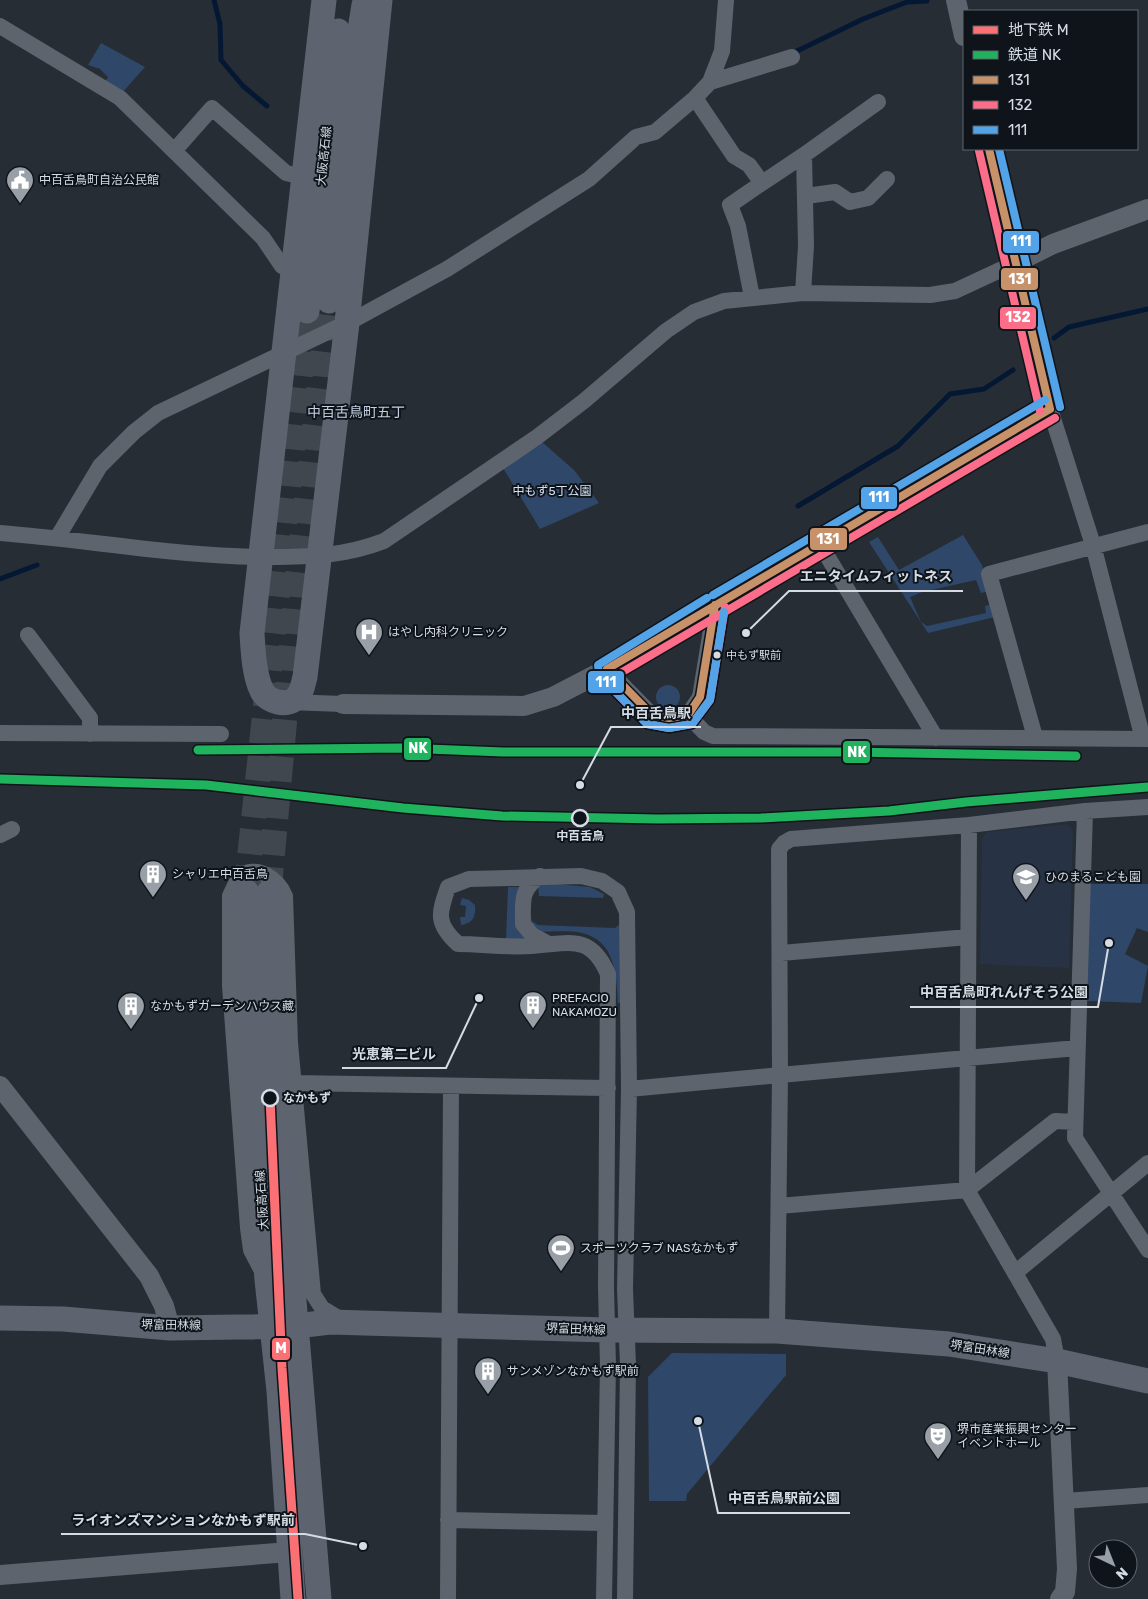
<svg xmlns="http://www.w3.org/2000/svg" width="1148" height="1599" viewBox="0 0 1148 1599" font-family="Rubik,'Noto Sans JP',sans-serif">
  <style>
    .built { fill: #273344 }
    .green { fill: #2f4769 }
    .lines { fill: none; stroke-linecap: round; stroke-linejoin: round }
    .stream { stroke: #041834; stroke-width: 5 }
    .primary-tunnel { stroke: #41474f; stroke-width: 25; stroke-dasharray: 25 12; stroke-linecap: butt }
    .minor { stroke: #5d646d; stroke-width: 16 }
    .tertiary { stroke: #5d646d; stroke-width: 20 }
    .primary { stroke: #5d6470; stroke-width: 25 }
    .bus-1-casing { stroke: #0f141a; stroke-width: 11 }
    .bus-2-casing { stroke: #0f141a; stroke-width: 11 }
    .bus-3-casing { stroke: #0f141a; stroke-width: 11 }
    .bus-1 { stroke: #c7916a; stroke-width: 8 }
    .bus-2 { stroke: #fb6d88; stroke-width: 8 }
    .bus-3 { stroke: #53a3e8; stroke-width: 8 }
    .rail-1-casing { stroke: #0f141a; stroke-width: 12 }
    .rail-1 { stroke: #20b35e; stroke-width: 9 }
    .metro-1-casing { stroke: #0f141a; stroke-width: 12 }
    .metro-1 { stroke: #fb7075; stroke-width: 9 }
    .bus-dot { fill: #d5dce5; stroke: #0f141a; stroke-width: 2 }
    .stop-dot { fill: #0f141a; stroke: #d5dce5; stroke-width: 2.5 }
    .labels { text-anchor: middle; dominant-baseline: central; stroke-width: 4; stroke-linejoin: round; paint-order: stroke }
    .bus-label { font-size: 11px; fill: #d5dce5; stroke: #0f141a; text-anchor: start }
    .street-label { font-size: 12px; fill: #d5dce5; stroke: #0f141a }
    .poi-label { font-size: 12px; fill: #d5dce5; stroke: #0f141a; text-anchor: start }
    .park-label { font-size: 12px; fill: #d3e0f2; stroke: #0f141a }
    .stop-label { font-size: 12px; font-weight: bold; fill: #d5dce5; stroke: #0f141a }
    .neighbourhood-label { font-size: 14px; fill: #c3d0e2; stroke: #0f141a }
    .leader { fill: none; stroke: #d5dce5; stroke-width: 2 }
    .callout-dot { fill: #d5dce5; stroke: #0f141a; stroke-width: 2 }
    .callout-label { font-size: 14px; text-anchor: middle; font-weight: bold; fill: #d5dce5; stroke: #0f141a; stroke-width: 4; stroke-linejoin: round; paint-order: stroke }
    .line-badge { stroke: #0f141a; stroke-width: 2 }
    .badge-label { font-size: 14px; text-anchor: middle; font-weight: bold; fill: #fff }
  </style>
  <rect width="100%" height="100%" fill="#272d34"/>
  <path class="built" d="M1067,824L1073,830L1069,968L980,964L982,838L988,832Z"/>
  <path class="green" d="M101,43L145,67L122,93L105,82L108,77L100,69L88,65Z
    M542,442L574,470L599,503L540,529L503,468Z
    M963,535L982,565L989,591L981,593L976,580L922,592L910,597L921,622L927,626L986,613L985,606L992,604L995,617L928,633L869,542L878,537L899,570Z
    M656 697a12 12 0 1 1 24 0a12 12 0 1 1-24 0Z
    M543,883L590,887L604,894L603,898L539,896L538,886Z
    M1089,884H1148V932L1137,928L1125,954L1148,966L1141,1003L1086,1001Z
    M508,887H520L527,940L506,939Z
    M462,898L469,900L475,905C476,917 473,923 461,925L460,917H465L466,906L460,905Z
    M530,916L532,921L538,925L615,928L620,924L622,1003H618C616,976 616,941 582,933C568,930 550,932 536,932L530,927Z
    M672,1353L786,1354V1375L687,1494L686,1501H649L648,1377Z"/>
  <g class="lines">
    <path class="stream" d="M214,0L220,24L221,60L243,86L267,106
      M793,53L863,19L907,2L927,1
      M1054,338L1069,327L1148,309
      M798,506L898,446L950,394L984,389L1013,370
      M0,579L37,565"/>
    <path class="primary-tunnel" d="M246,891L307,311
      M269,892L298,574L329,301"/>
    <path class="minor" d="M0,26L120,98L263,238L282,266L292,272
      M710,82L792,57
      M695,98L734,156L749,165L762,183L730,205L738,226L752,297
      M174,151L212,108L286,173L303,177
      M762,183L804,155
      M806,196L835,192L850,202L868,198L887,179
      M803,293L806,246L804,155L878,102
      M1050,409L1093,545L1143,739
      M0,533C90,540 178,557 269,557C311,557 345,556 384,541L537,437L584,401L666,331L694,312L724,301L803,293L930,295L955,291L1015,263
      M57,538L100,466L134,432L158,413L357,318L447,269L589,179L636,137L655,132L695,98L710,82L722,51L726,0
      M820,544L936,738
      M28,635L90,718V734
      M607,669L652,715L669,718L688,715L700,697L715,605
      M288,702L343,704
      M688,715L704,732L713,736L1148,739
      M0,733L221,734
      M1035,737L989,574L1148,532
      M1085,811L1075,1138L1148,1250
      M969,825L967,1190L1053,1339L1057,1361
      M0,835L12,829
      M540,876C520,890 523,901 523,924L532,935L547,943
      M781,953L968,937
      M294,1083L608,1088
      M629,1089L780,1075L779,849L784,843L791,839L969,825L1085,811L1148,807
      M779,1206L967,1190L1055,1121L1075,1122
      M262,1271L251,1250L248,1228L230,986V896L239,877C256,863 278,879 285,896L290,1043L313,1294L322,1308L345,1322
      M1016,1272L1148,1163
      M777,1331L780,1075L1077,1048
      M1065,1501L1148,1495
      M448,1520L605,1523
      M448,1599L451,1086
      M604,1599L608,1365L606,1288L608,974C590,932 568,944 531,946C507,948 482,944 458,944C435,923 439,913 448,887L469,879L581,876L602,881L618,892L627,912L629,1089L625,1289L628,1365L625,1599"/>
    <path class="tertiary" d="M956,0L964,36
      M1015,263L1053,244L1148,209
      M343,704L524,706L553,697L607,669L1050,409L989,149
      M0,1086L149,1276L164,1306L170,1328
      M1057,1361L1067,1569L1065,1592L1060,1599
      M0,1575L289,1552"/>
    <path class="primary" d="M324,0L252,633C253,650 254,675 262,691C268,702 287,707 296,698C302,693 303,684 305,677L347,323L380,0
      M329,301L353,73L364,5
      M307,311L338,31
      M246,891L251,1053L267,1280L279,1391L293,1599
      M269,892L273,1050L319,1599
      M0,1318L63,1319L170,1328L296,1326L330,1322L607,1330L777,1331L949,1344L1057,1361L1148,1381"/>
    <g class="bus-1-casing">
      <path id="bus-1" d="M989,149L1050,409
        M607,669L1050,409
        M607,669L652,715L669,718L688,715L700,697L715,605"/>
    </g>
    <g class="bus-2-casing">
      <path id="bus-2" d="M979,151L1040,411
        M600,676L647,724L669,728L692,724L710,700L725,607
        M612,678L1055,418"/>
    </g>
    <g class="bus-3-casing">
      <path id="bus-3" d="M999,149L1060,407
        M713,595L1045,400
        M707,598L598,665L599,675L647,724L669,728L692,724L710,700L724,612"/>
    </g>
    <use href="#bus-1" class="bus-1"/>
    <use href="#bus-2" class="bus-2"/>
    <use href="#bus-3" class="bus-3"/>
    <g class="rail-1-casing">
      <path id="rail-1" d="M198,750L402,748L503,752H852L1076,756
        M0,779L206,785L403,808L502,816L658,819L761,818L889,811L966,802L1148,787"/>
    </g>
    <use href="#rail-1" class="rail-1"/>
    <g class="metro-1-casing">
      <path id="metro-1" d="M270,1098L282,1368L298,1599"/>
    </g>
    <use href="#metro-1" class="metro-1"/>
  </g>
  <defs>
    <g id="civic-pin" transform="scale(1.4375)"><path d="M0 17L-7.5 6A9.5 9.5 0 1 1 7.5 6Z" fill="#989fa7" stroke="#0f141a"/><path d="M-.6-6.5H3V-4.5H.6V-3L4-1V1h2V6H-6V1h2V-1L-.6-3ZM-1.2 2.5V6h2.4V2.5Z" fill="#fff"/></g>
    <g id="hospital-pin" transform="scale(1.4375)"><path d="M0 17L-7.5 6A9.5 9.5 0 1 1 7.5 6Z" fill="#989fa7" stroke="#0f141a"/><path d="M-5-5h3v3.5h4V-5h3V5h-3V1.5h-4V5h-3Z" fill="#fff"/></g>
    <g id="building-pin" transform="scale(1.4375)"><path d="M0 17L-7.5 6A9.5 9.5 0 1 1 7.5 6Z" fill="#989fa7" stroke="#0f141a"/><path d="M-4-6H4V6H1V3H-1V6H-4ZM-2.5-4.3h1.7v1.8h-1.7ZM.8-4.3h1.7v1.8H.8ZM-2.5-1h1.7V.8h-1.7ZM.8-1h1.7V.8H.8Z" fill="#fff"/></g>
    <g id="school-pin" transform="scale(1.4375)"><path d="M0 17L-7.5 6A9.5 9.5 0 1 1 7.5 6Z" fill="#989fa7" stroke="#0f141a"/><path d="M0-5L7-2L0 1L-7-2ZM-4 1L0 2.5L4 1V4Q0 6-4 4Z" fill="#fff"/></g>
    <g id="stadium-pin" transform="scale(1.4375)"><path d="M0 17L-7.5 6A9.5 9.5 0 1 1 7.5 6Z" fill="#989fa7" stroke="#0f141a"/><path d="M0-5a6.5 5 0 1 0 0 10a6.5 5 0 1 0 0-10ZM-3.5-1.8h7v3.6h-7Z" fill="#fff"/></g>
    <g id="theatre-pin" transform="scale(1.4375)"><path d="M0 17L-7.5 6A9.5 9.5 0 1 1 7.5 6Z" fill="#989fa7" stroke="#0f141a"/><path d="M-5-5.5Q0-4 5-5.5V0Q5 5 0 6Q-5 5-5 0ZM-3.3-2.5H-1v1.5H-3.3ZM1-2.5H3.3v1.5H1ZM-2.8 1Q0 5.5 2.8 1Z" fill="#fff"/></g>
  </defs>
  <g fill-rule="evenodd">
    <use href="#civic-pin" x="20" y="180"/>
    <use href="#hospital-pin" x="369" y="632"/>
    <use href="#building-pin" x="153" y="874"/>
    <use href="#school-pin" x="1026" y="877"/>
    <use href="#building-pin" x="533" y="1005"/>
    <use href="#building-pin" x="131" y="1006"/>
    <use href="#stadium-pin" x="561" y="1248"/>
    <use href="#building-pin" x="488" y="1371"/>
    <use href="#theatre-pin" x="938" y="1436"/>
  </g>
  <circle class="bus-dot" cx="717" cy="655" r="4.5"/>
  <g class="stop-dot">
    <circle cx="580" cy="818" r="8"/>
    <circle cx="270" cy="1098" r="8"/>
  </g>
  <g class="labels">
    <g class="bus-label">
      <text x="726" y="655">中もず駅前</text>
    </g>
    <g class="street-label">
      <text transform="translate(324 156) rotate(-84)">大阪高石線</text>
      <text transform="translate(262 1200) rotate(-94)">大阪高石線</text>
      <text transform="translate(171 1325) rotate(1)">堺富田林線</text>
      <text transform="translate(576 1329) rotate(2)">堺富田林線</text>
      <text transform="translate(980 1349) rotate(9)">堺富田林線</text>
    </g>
    <g class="poi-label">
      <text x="39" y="180">中百舌鳥町自治公民館</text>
      <text x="388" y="632">はやし内科クリニック</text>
      <text x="172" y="874">シャリエ中百舌鳥</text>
      <text x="1045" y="877">ひのまるこども園</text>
      <text x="552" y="998">PREFACIO<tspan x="552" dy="14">NAKAMOZU</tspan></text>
      <text x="150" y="1006">なかもずガーデンハウス藏</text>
      <text x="580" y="1248">スポーツクラブ NASなかもず</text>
      <text x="507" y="1371">サンメゾンなかもず駅前</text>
      <text x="957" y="1429">堺市産業振興センター<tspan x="957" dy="14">イベントホール</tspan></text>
    </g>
    <g class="park-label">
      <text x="552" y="491">中もず5丁公園</text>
    </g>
    <g class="stop-label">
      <text x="580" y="836">中百舌鳥</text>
      <text x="283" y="1098" text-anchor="start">なかもず</text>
    </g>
    <g class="neighbourhood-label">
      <text x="356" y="412">中百舌鳥町五丁</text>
    </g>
  </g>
  <path class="leader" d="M746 633L789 591H963M580 785L611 727H701M1109 943L1098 1007H910M479 998L446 1068H342M698 1421L718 1513H850M363 1546L305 1534H61"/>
  <g class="callout-dot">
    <circle cx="746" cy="633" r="5"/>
    <circle cx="580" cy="785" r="5"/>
    <circle cx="1109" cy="943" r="5"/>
    <circle cx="479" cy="998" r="5"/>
    <circle cx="698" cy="1421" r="5"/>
    <circle cx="363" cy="1546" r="5"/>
  </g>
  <g class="callout-label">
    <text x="876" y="581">エニタイムフィットネス</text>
    <text x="656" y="718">中百舌鳥駅</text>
    <text x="1004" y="997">中百舌鳥町れんげそう公園</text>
    <text x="394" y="1059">光恵第二ビル</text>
    <text x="784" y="1503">中百舌鳥駅前公園</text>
    <text x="183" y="1525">ライオンズマンションなかもず駅前</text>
  </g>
  <g class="line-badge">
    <rect x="1002" y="230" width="38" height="24" rx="5" fill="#53a3e8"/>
    <rect x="1000" y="267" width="39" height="24" rx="5" fill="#c7916a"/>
    <rect x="999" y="306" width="38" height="24" rx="5" fill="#fb6d88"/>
    <rect x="860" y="486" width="38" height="24" rx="5" fill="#53a3e8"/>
    <rect x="809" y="527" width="39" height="24" rx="5" fill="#c7916a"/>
    <rect x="587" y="670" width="38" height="24" rx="5" fill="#53a3e8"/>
    <rect x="403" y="737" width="29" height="24" rx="5" fill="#20b35e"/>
    <rect x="842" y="740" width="29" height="24" rx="5" fill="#20b35e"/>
    <rect x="271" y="1337" width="20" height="24" rx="5" fill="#fb7075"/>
  </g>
  <g class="badge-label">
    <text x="1021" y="246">111</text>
    <text x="1020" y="284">131</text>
    <text x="1018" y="322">132</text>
    <text x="879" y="502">111</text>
    <text x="828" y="544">131</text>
    <text x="606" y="687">111</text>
    <text x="418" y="753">NK</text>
    <text x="857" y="757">NK</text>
    <text x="281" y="1353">M</text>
  </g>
  <rect x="963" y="10" width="175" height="140" fill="#0f141a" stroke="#5e646b"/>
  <rect x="973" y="26" width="25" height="8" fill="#fb7075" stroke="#5e646b"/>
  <text x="1008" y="35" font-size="15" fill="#d5dce5">地下鉄 M</text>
  <rect x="973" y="51" width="25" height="8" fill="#20b35e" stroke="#5e646b"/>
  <text x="1008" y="60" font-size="15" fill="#d5dce5">鉄道 NK</text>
  <rect x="973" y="76" width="25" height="8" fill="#c7916a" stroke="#5e646b"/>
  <text x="1008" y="85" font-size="15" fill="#d5dce5">131</text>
  <rect x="973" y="101" width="25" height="8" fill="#fb6d88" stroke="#5e646b"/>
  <text x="1008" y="110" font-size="15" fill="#d5dce5">132</text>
  <rect x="973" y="126" width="25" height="8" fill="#53a3e8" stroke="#5e646b"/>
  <text x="1008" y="135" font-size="15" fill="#d5dce5">111</text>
  <g transform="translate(1113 1564) rotate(137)"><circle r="24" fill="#0f141a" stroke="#5e646b"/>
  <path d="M0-4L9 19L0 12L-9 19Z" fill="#989fa7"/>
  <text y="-8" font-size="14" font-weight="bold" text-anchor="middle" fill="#d5dce5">N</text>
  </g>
</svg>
